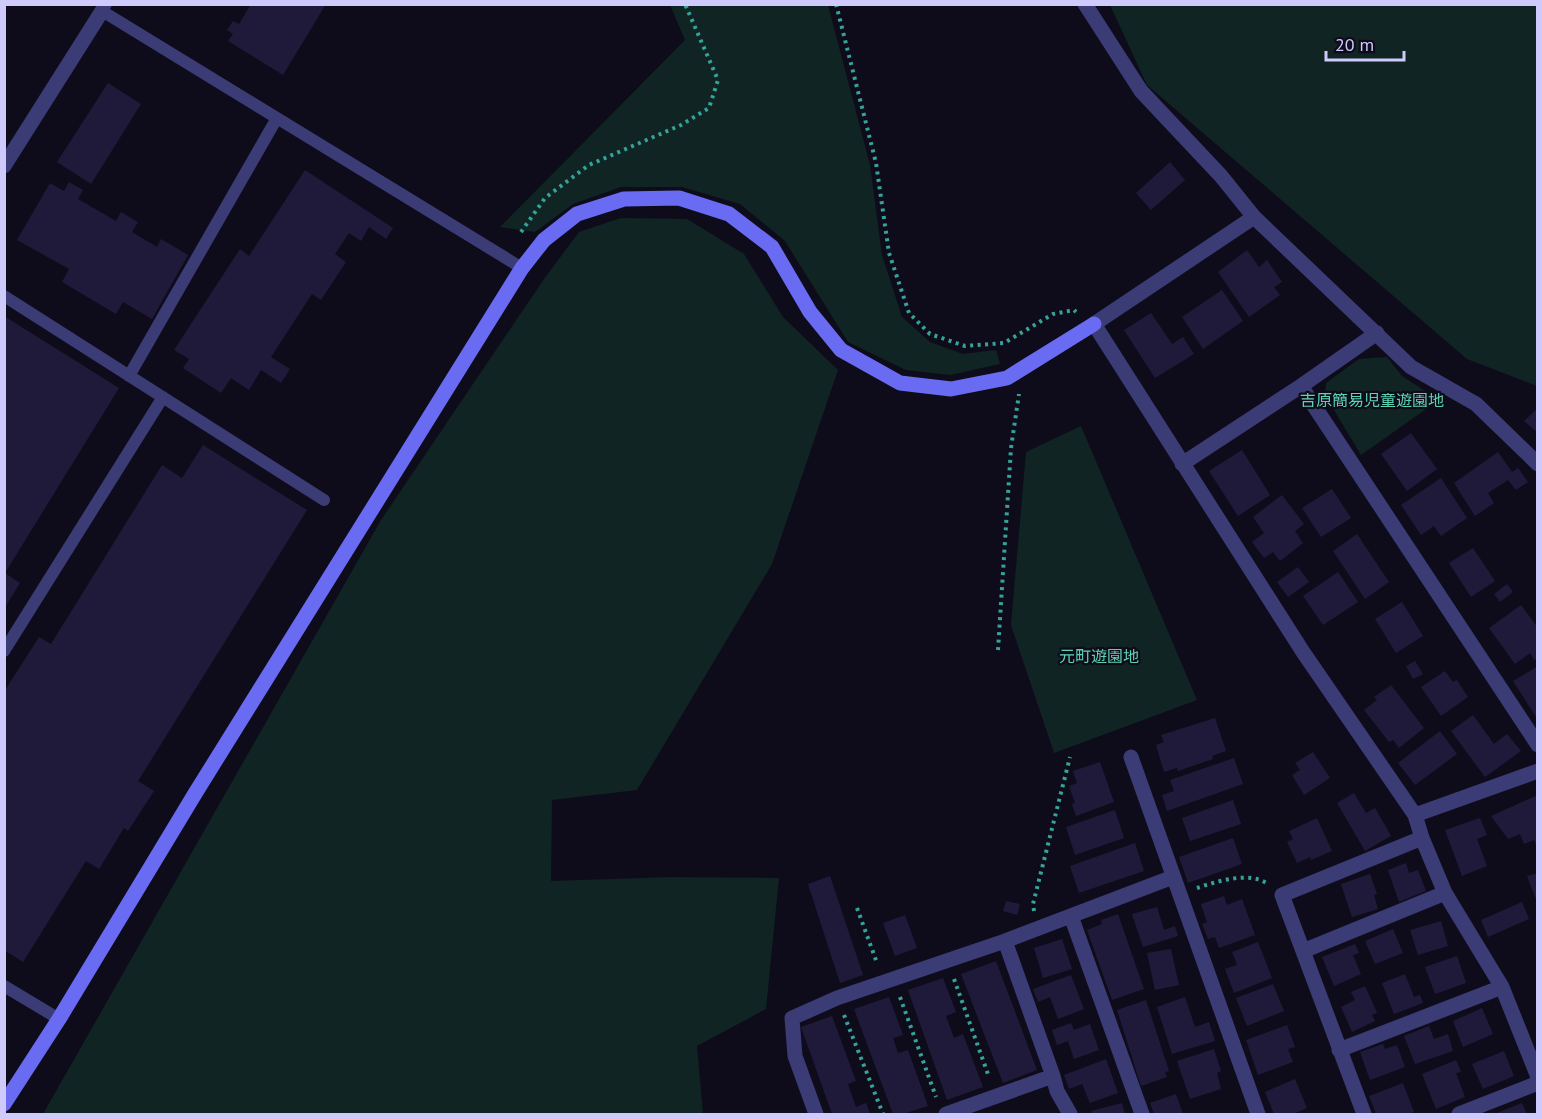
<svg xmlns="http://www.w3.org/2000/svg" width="1542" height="1119" viewBox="0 0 1542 1119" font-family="'PT Sans','Noto Sans JP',sans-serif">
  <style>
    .green { fill: #102423 }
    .building { fill: #1f1a3a }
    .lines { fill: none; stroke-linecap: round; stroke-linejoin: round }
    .path { stroke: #36a398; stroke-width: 4; stroke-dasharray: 3 4.5; stroke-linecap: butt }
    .lane { stroke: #3b3b76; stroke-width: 12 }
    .street { stroke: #3b3b76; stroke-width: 15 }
    .secondary { stroke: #696cf3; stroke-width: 15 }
    .labels { text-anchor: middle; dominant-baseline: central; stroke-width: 4.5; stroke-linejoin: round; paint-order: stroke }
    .park-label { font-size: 16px; fill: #5ed3b1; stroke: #0e0c1b }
  </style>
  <rect width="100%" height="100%" fill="#0e0c1b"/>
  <path class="green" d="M670,5H828L870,165L882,255L902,317L930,342L963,354L996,350L1000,364L950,375L906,370L848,342L785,241L740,204L682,187H621L573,204L535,232L500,227L685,40Z
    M1110,5H1537V386L1467,359L1147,85Z
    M621,218L687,219L744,254L783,317L838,370L772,564L637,790L552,800L551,881L671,877L779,878L766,1009L697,1046L703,1114H43L381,520L544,279L579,232Z
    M1387,357L1402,376L1439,400L1361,455L1325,395L1326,383L1359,359Z
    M1081,426L1197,700L1054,753L1011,625L1026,452Z"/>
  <path class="building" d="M251,4H326L283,75L228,41L233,34L227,30L233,21L239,24Z
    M108,83L141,104L91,184L57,162Z
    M1170,162L1185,180L1151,210L1136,193Z
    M305,170L393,228L386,239L369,227L361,241L349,233L335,254L346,262L321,300L312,294L271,357L290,369L281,383L261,370L249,390L231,378L221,393L183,368L189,359L174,350L240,249L249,256Z
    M69,182L83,190L78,199L116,221L121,212L138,222L132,232L157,247L161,239L188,255L152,319L123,302L116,314L62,282L69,269L17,240L50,183L64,191Z
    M1247,250L1259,267L1267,260L1282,282L1274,287L1280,295L1249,317L1218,272Z
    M1222,290L1243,321L1203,349L1182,317Z
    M1151,313L1172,344L1183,337L1194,354L1155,378L1124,330Z
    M4,316L119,388L5,573L20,583L4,609Z
    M1538,408V433L1524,421Z
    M1411,433L1437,469L1407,491L1381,454Z
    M203,445L307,510L138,781L154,791L128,831L124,828L99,869L86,861L23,962L4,950V692L39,637L51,644L162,465L182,478Z
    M1242,450L1270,495L1238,516L1209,471Z
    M1498,452L1512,472L1518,468L1528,482L1516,490L1508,480L1488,493L1494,503L1475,516L1454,483Z
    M1441,478L1467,518L1441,536L1434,526L1421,535L1401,505Z
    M1332,489L1351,518L1321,537L1302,508Z
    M1282,495L1304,524L1295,531L1303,543L1280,561L1273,552L1264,558L1252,542L1264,533L1253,517Z
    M1357,534L1389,582L1365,599L1333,551Z
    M1473,548L1495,581L1471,597L1449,563Z
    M1298,567L1309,582L1288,597L1277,582Z
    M1338,572L1358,602L1323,625L1303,596Z
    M1507,584L1513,592L1500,602L1494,594Z
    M1402,602L1423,636L1396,653L1375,619Z
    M1521,605L1538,628V658L1534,660L1530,653L1515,664L1489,628Z
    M1415,661L1423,674L1413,679L1406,666Z
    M1538,666V720L1513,681Z
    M1445,671L1453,682L1457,680L1468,697L1441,716L1421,687Z
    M1391,685L1424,728L1399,748L1393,740L1389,742L1364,710L1377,700L1374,697Z
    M1473,715L1494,744L1507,734L1521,751L1485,777L1451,731Z
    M1215,718L1226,751L1212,756L1213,759L1178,771L1177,768L1164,772L1156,745L1164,742L1161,735Z
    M1440,731L1457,754L1415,785L1398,763Z
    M1313,752L1330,778L1304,795L1292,775L1300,770L1295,763Z
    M1234,758L1243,784L1167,811L1162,795L1174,791L1170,780Z
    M1100,762L1114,802L1076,816L1072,804L1075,803L1069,786L1077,783L1073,771Z
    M1354,793L1366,813L1375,808L1391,836L1365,851L1337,803Z
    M1538,795V844L1536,845L1534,840L1524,844L1520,834L1508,839L1491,816Z
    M1233,800L1241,824L1190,841L1182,818Z
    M1115,810L1124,838L1075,855L1066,827Z
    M1317,818L1332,851L1311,860L1310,857L1297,863L1287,842L1293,839L1289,831Z
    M1480,818L1487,835L1477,839L1487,866L1462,876L1445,830Z
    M1233,838L1242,864L1188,883L1179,857Z
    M1135,843L1144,871L1079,893L1070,866Z
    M1406,863L1409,873L1418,870L1426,891L1399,902L1388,870Z
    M1538,873V902H1537L1527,876Z
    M1370,874L1377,894L1374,895L1378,909L1352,917L1341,884Z
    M830,876L863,975L840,983L808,884Z
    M1224,896L1227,905L1242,899L1255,935L1219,948L1215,937L1208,939L1202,924L1207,922L1201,904Z
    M1006,901L1020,904L1017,915L1003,911Z
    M1522,902L1529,919L1488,937L1481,920Z
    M1157,907L1164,930L1175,926L1178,936L1143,947L1132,914Z
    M1118,914L1144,989L1112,1000L1087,930L1102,924L1101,920Z
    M905,915L917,948L895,956L883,923Z
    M1441,921L1448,946L1418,955L1410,930Z
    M1393,929L1403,953L1375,964L1365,941Z
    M1062,939L1072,969L1043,978L1034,948Z
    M1258,942L1272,978L1234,993L1225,969L1237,965L1232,952Z
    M1355,944L1359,953L1353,955L1361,974L1334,986L1322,957Z
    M1171,949L1179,985L1155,990L1147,953Z
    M1457,956L1466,983L1435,994L1425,967Z
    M996,961L1037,1070L1003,1083L961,974Z
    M1405,974L1414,997L1420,995L1423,1003L1394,1014L1382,983Z
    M1071,975L1084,1009L1058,1019L1050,997L1038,1002L1033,989Z
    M943,978L956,1012L946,1016L954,1038L963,1034L983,1087L947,1100L908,990Z
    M1273,984L1284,1011L1247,1026L1236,998Z
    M1365,986L1377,1013L1372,1015L1375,1021L1352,1032L1341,1007L1355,1000L1351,992Z
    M889,997L903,1035L893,1038L898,1053L908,1050L928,1106L903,1114H893L854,1009Z
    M1185,997L1195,1027L1209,1022L1215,1041L1172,1054L1157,1007Z
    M1146,1000L1169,1071L1165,1072L1167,1077L1141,1086L1117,1010Z
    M1482,1008L1493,1034L1463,1047L1453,1021Z
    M832,1016L856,1081L848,1084L856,1107L866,1103L870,1114H832L801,1027Z
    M1071,1023L1074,1030L1090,1024L1099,1050L1074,1059L1068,1041L1057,1045L1052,1030Z
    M1287,1025L1295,1047L1288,1049L1293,1062L1258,1075L1246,1040Z
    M1429,1026L1434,1039L1448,1034L1453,1051L1415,1064L1404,1036Z
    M1383,1044L1385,1049L1397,1045L1405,1067L1370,1080L1360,1052Z
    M1214,1049L1221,1071L1217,1073L1221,1089L1190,1099L1177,1061Z
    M1504,1051L1514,1076L1483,1089L1472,1064Z
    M1106,1059L1118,1093L1090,1103L1082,1084L1069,1089L1064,1075Z
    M1456,1060L1461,1072L1456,1073L1465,1097L1436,1109L1422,1074Z
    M1295,1079L1307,1108L1293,1114H1274L1265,1092Z
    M1403,1083L1414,1112L1407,1114H1376L1369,1096Z
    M1176,1094L1183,1114H1154L1150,1103Z
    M1122,1103L1125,1114H1092L1091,1111Z
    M1522,1103L1527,1114H1494Z"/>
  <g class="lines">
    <path class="path" d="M836,4L876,163L889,253L909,313L930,334L965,346L1004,343L1053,314L1074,310L1076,312
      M521,232L545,198L589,165L681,125L709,108L718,80L685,4
      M998,650L1011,448L1019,394
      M1197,888C1218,881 1249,871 1268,884
      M857,908L877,963
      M1034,911L1033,904L1070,757
      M954,979L989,1077
      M900,997L936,1097
      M844,1015L883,1114"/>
    <path class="lane" d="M106,4L102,11L522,268
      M4,296L324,500
      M129,376L277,118
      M4,651L163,397
      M4,986L59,1019"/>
    <path class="street" d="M1085,4L1141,91L1221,176L1254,217L1411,367L1476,404L1538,464
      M4,166L102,11
      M1254,217L1094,324L1303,652L1415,815L1422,838L1445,893L1502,987L1538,1077
      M1301,386L1377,333
      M1182,464L1301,386L1538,745
      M1131,757L1258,1114
      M1415,815L1538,771
      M1071,916L1142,1114
      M1005,941L1053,1076
      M1303,951L1445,893
      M1339,1050L1502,987
      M816,1114L795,1056L792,1018L837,998L1005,941L1173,877
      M946,1114L1053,1076L1057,1091L1070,1114
      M1364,1114L1282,895L1422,838
      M1459,1114L1538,1083"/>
    <path class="secondary" d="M4,1104L59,1019L196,792L522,268L544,240L577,214L624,199L679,198L729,214L772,247L810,312L841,350L900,383L951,389L1007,378L1094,324"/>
  </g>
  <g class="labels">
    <g class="park-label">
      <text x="1372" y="400">吉原簡易児童遊園地</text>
      <text x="1099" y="656">元町遊園地</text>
    </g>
  </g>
  <rect width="1542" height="1119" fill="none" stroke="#cecafb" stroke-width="12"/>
  <path d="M1326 51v9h78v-9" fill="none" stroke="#cecafb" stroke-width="3"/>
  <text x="1335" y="51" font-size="18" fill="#cecafb" stroke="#0e0c1b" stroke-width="4.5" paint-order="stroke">20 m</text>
</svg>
